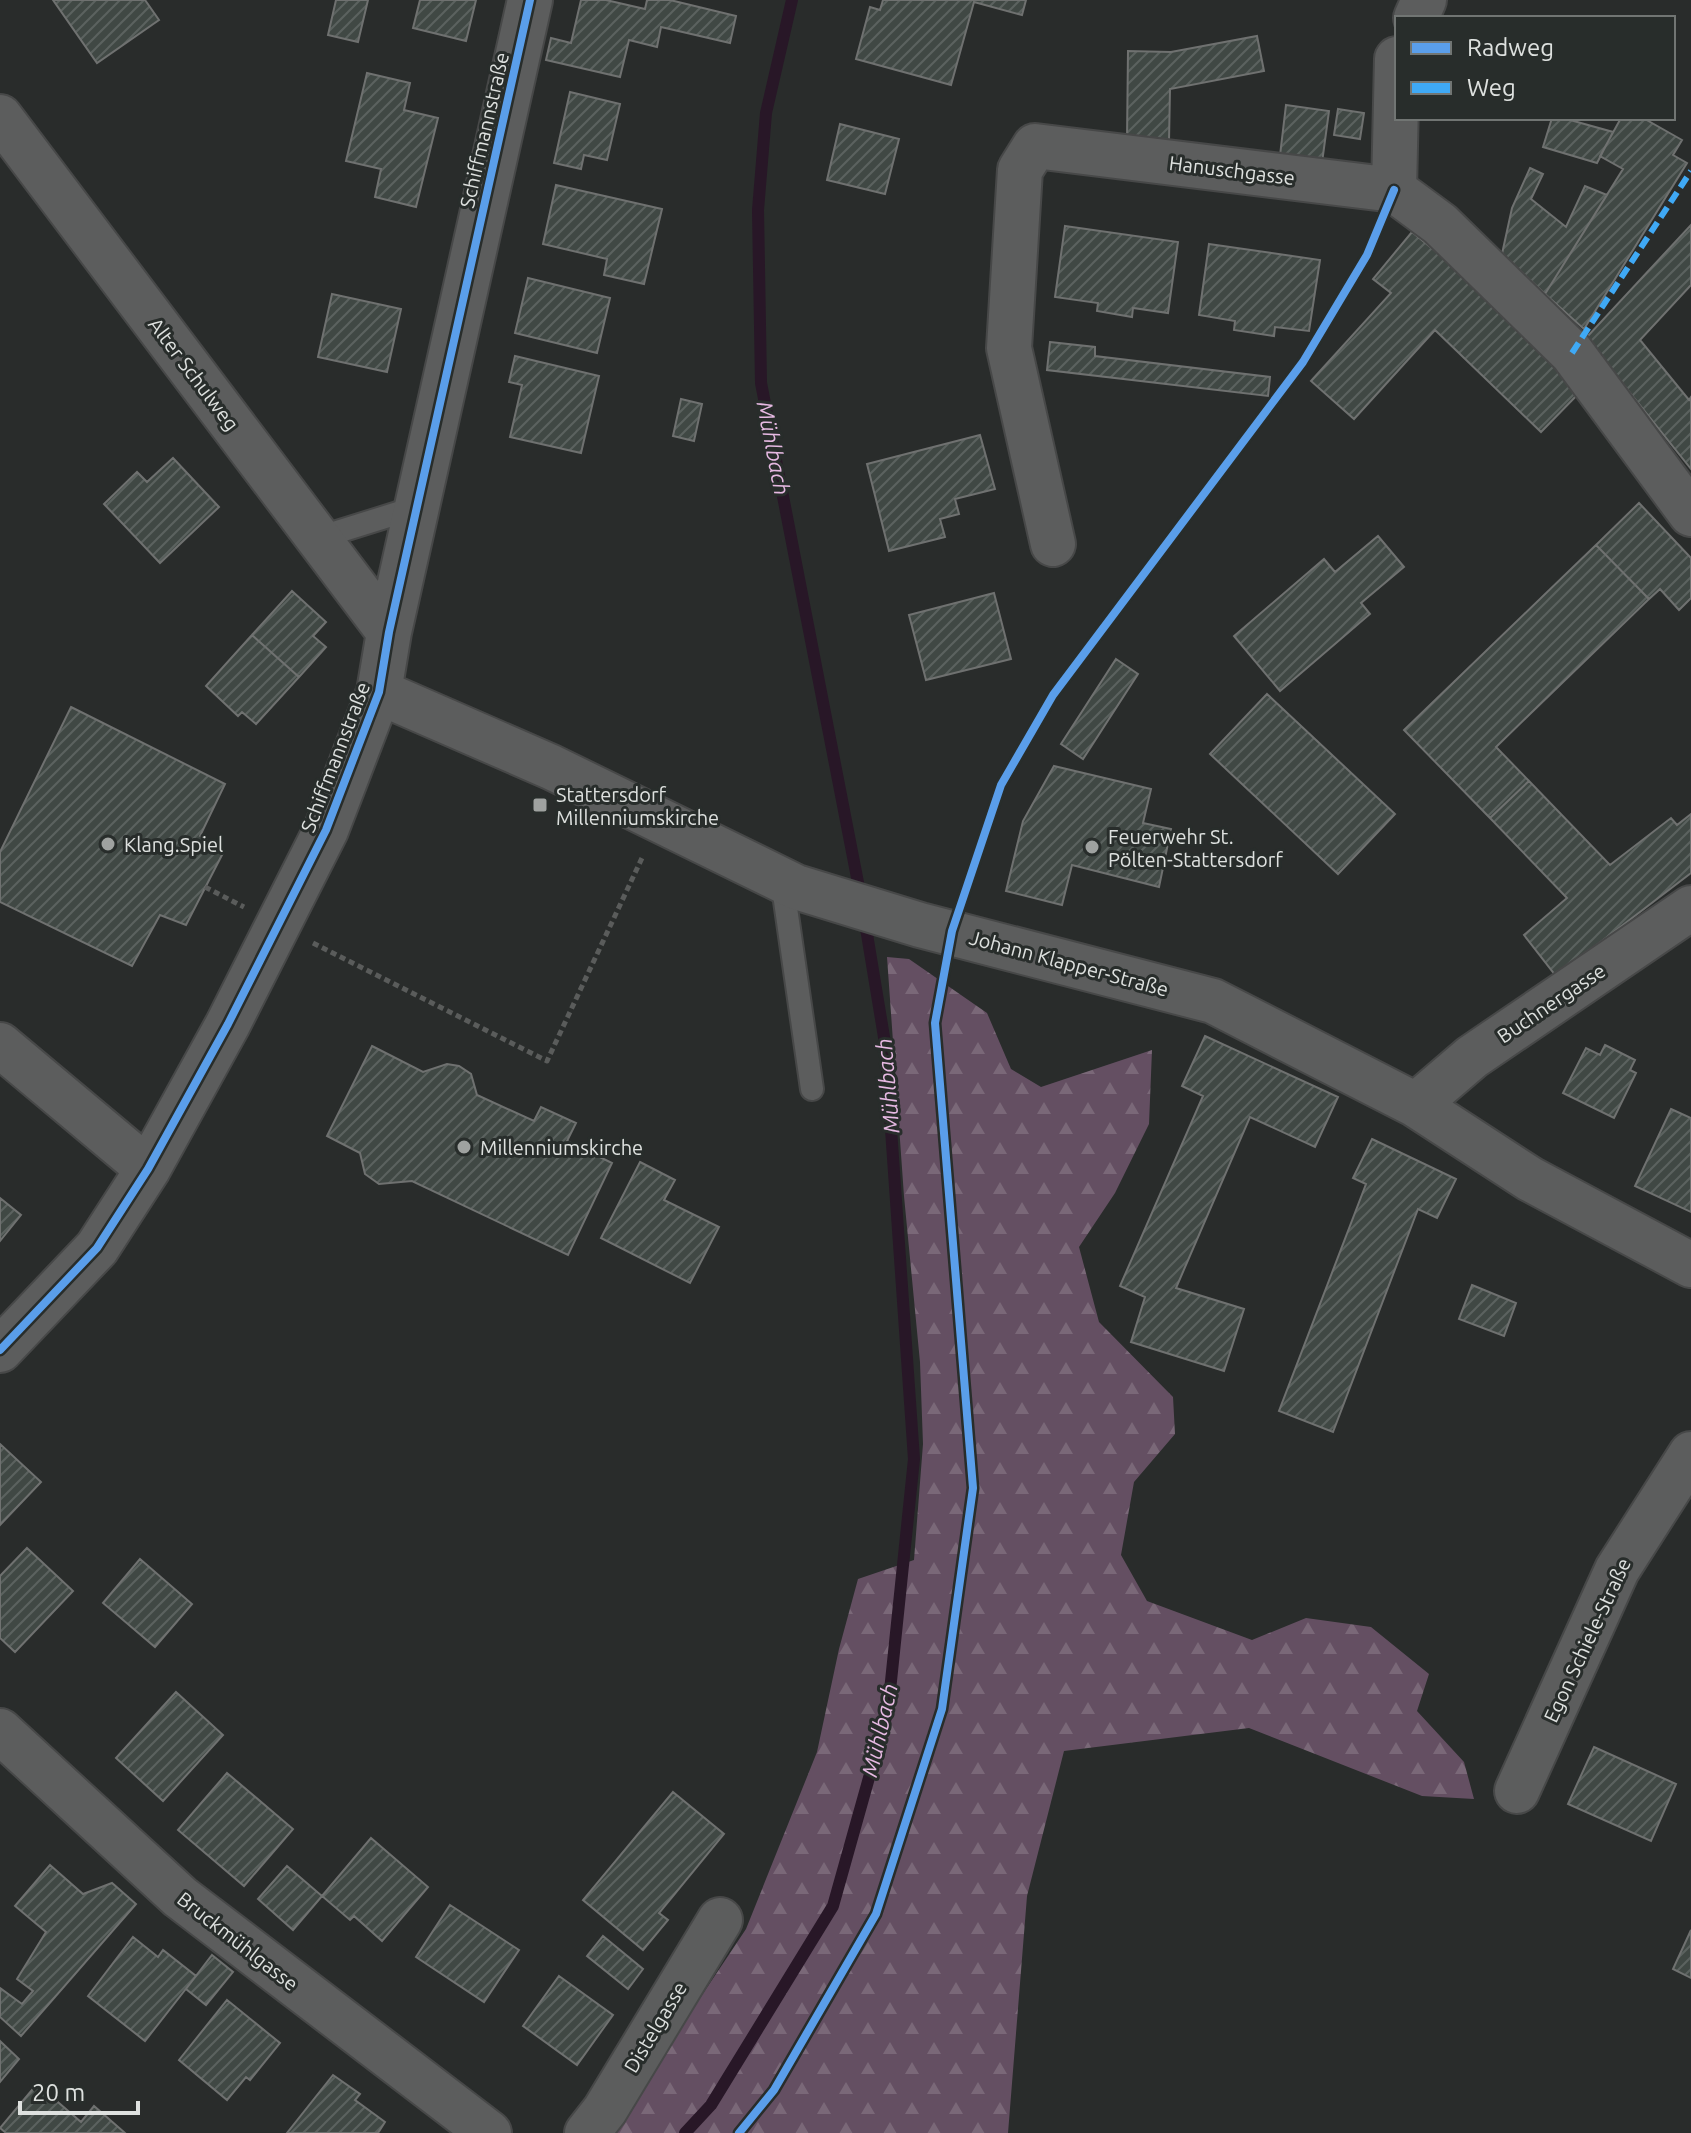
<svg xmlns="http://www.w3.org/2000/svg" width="1691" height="2133" viewBox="0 0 1691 2133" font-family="Ubuntu,sans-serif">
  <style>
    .forest { fill: url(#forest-firs) }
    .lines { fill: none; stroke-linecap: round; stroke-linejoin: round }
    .stream { stroke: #281727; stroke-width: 12 }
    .building { fill: url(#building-hatch); stroke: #6f7170; stroke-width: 2 }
    .lane-casing { stroke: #474848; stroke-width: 26 }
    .street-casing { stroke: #474848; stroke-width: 48 }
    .path { stroke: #5a5c5b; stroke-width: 5; stroke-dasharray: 6 4; stroke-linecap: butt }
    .lane { stroke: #5c5d5d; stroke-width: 22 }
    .street { stroke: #5c5d5d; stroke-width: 44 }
    .quiet { stroke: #3fa9f5; stroke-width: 6; stroke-dasharray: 12 6; stroke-linecap: butt }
    .cycleway-casing { stroke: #282d2b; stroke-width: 13 }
    .cycleway { stroke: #5a9eea; stroke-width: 8 }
    .poi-dot { fill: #9fa2a0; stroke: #282d2b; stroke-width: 3 }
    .labels { text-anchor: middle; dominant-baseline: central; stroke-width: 6; stroke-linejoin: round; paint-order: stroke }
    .street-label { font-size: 20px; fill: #dee1df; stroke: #282d2b }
    .poi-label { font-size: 20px; fill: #dee1df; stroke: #282d2b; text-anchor: start }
    .water-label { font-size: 22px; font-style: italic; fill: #e6b9e2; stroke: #282d2b }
  </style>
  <defs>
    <pattern id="forest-firs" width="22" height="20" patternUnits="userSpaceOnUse" patternTransform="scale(2)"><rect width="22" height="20" fill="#644f62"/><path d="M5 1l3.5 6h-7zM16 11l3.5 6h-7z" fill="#7a6878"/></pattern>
    <pattern id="building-hatch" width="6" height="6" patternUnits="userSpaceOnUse" patternTransform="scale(2)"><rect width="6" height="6" fill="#404844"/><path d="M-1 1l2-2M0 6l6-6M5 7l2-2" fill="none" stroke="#5b625f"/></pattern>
  </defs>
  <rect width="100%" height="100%" fill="#292c2b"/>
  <path class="forest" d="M887,957L909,959L987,1013L1011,1069L1041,1087L1152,1050L1149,1124L1115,1193L1079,1247L1099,1322L1173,1397L1175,1434L1134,1482L1121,1555L1147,1601L1252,1640L1306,1618L1371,1627L1429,1674L1417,1711L1464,1762L1474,1799L1422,1796L1249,1728L1064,1751L1027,1896L1008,2133H610L746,1929L817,1752L839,1649L858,1579L914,1560L923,1444L920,1362L904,1196Z"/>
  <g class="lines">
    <path class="stream" d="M792,0L766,113L758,210L761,383L861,898
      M685,2133L711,2105L833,1906L888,1710L914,1459L885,1043L864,916"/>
  </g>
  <path class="building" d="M53,0H145L159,20L97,63Z
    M336,0H368L358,42L328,35Z
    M420,0H476L466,41L413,28Z
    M581,0H606L645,9L647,0H670L736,16L730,43L661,27L657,47L629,40L620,77L546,60L551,38L571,43Z
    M883,0H1026L1022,15L974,2L951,85L856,59L870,7L880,10Z
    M1257,36L1264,71L1170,89L1169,141L1127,140L1128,51L1171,52Z
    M367,73L410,83L404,110L438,118L416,207L375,197L381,169L346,161Z
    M570,92L620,104L607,160L584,155L581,169L554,163Z
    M1286,105L1329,111L1321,170L1279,164Z
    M1338,109L1364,113L1360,139L1334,135Z
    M1552,118H1563L1613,132L1597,163L1543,147Z
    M1621,118H1643L1682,140L1673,155L1687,163L1584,329L1545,294L1623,169L1600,156Z
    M840,124L899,139L885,194L827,180Z
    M1530,168L1543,174L1531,199L1566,227L1585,186L1607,195L1545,294L1502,254L1512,208Z
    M556,185L662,209L644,284L604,275L607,259L543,244Z
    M1691,225V285L1640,340L1689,400L1691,397V469L1586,338Z
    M1065,226L1178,242L1168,313L1133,308L1132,317L1097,311L1098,303L1055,297Z
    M1412,232L1477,285L1584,388L1541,432L1435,330L1354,419L1311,381L1391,293L1373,279Z
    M1209,244L1320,260L1309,331L1275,327L1274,336L1234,330L1235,321L1199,315Z
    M528,278L610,298L597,353L515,333Z
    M332,294L401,309L387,372L318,357Z
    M1050,342L1095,347V356L1270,377L1268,396L1047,370Z
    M515,356L599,376L581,453L510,437L522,385L509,382Z
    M681,399L702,404L694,441L673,436Z
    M980,435L995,489L955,499L959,514L940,519L945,537L889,551L867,464Z
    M173,458L219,507L160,563L104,504L137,472L147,482Z
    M1639,503L1691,558V598L1679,610L1660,589L1649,599L1596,545Z
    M1378,536L1404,567L1361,603L1370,614L1280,691L1234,636L1324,559L1335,572Z
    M1596,545L1649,599L1496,747L1529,781L1490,818L1404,730Z
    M292,591L326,622L313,636L326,647L299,677L252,635Z
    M994,593L1011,659L926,680L909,615Z
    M252,635L299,677L256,724L242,712L238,716L206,686Z
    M1116,659L1138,674L1083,759L1061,744Z
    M1267,694L1395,814L1338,874L1210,754Z
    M71,707L225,784L200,836L224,851L186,925L160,915L132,966L0,902V852Z
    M1054,766L1151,789L1143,823L1171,829L1159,887L1072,865L1062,905L1006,891L1023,821Z
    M1529,781L1610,865L1671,818L1677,825L1691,814V873L1556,976L1524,935L1567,898L1490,818Z
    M1205,1036L1338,1097L1315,1147L1250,1117L1176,1288L1244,1309L1224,1371L1131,1342L1145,1297L1120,1286L1203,1096L1182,1086Z
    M1605,1045L1635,1060L1630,1070L1636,1073L1614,1118L1563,1093L1586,1048L1600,1055Z
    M372,1046L423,1072L447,1064L459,1066L471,1074L477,1095L534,1121L541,1107L576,1123L567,1141L612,1163L568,1255L412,1181L379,1184L365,1174L360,1153L327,1136Z
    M1671,1109L1691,1118V1212L1635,1186Z
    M1372,1139L1456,1179L1437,1218L1418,1209L1333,1432L1279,1411L1366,1184L1353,1178Z
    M640,1162L675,1180L664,1200L719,1227L690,1283L601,1238Z
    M0,1198L21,1215L0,1241Z
    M1472,1285L1516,1303L1504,1336L1459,1319Z
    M0,1444L41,1482L0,1525Z
    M27,1548L73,1591L15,1652L0,1638V1576Z
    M140,1559L192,1604L155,1647L103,1603Z
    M176,1692L223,1735L163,1801L116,1758Z
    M1594,1747L1676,1784L1651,1841L1568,1804Z
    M227,1773L293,1829L244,1886L178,1830Z
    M673,1792L724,1834L659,1913L668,1920L643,1950L583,1900Z
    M371,1838L428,1887L382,1941L354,1916L350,1920L322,1896Z
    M50,1865L83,1894L112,1883L136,1904L21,2036L0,2017V1988L22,2004L33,1991L17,1979L46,1932L15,1906Z
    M287,1866L322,1896L293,1930L258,1899Z
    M450,1905L519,1950L484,2002L416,1957Z
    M1691,1930V1978L1673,1969Z
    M603,1936L643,1969L628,1989L587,1956Z
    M133,1937L158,1957L163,1950L196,1976L145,2041L88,1996Z
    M212,1955L233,1972L206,2005L186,1989Z
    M559,1976L613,2015L577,2065L523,2026Z
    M227,2000L280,2043L250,2080L246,2077L227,2100L179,2060Z
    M0,2041L19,2059L0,2082Z
    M333,2075L360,2094L355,2100L385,2122L378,2133H287Z
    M37,2084L81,2122L94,2106L125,2133H6L0,2128Z"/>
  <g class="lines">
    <g class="lane-casing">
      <path id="lane" d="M318,538L417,507
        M782,880L812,1089"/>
    </g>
    <g class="street-casing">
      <path id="street" d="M1416,18L1424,0
        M0,117L389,632
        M1394,190L1397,59
        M1053,544L1009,348L1020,170L1035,146L1394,190L1440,224L1572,353L1691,514
        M379,692L551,767L796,887L920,925L1213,1001L1416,1105L1530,1179L1691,1265
        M0,1045L148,1169
        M1416,1105L1472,1057L1691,908
        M0,1350L97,1248L148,1169L228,1024L326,830L379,692L389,632L530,0
        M0,1731L180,1897L489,2133
        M1517,1791L1617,1570L1691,1454
        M587,2133L605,2110L720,1920"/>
    </g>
    <path class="path" d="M205,887L244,907
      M313,943L547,1061L642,858"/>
    <use href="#lane" class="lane"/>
    <use href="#street" class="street"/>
    <path class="quiet" d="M1572,353L1691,171"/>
    <g class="cycleway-casing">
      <path id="cycleway" d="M0,1350L97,1248L148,1169L228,1024L326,830L379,692L389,632L530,0
        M739,2133L774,2090L876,1914L942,1709L973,1488L935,1023L952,931L1001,785L1053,695L1303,362L1367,255L1394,190"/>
    </g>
    <use href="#cycleway" class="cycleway"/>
  </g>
  <g class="poi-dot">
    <rect x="532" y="797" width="16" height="16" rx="4"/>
    <circle cx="108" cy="844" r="8"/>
    <circle cx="1092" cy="847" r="8"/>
    <circle cx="464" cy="1147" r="8"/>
  </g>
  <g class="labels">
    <g class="street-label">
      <text transform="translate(484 130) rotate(-77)">Schiffmannstraße</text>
      <text transform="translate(1232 170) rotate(7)">Hanuschgasse</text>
      <text transform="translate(194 374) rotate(53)">Alter Schulweg</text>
      <text transform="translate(335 757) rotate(-69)">Schiffmannstraße</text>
      <text transform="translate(1069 963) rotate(15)">Johann Klapper-Straße</text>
      <text transform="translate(1551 1003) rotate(-34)">Buchnergasse</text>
      <text transform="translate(1587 1640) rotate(-65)">Egon Schiele-Straße</text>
      <text transform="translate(238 1941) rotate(38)">Bruckmühlgasse</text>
      <text transform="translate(655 2027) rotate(-59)">Distelgasse</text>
    </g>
    <g class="poi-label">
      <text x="556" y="794">Stattersdorf<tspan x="556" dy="23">Millenniumskirche</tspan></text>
      <text x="1108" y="836">Feuerwehr St.<tspan x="1108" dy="23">Pölten-Stattersdorf</tspan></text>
      <text x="124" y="844">Klang.Spiel</text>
      <text x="480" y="1147">Millenniumskirche</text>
    </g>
    <g class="water-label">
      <text transform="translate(774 448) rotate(79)">Mühlbach</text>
      <text transform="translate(887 1086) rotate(-95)">Mühlbach</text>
      <text transform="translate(879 1730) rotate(-77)">Mühlbach</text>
    </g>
  </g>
  <rect x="1395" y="16" width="280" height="104" fill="#282d2b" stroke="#717573" stroke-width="2"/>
  <rect x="1411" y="42" width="40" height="12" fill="#5a9eea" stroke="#717573" stroke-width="2"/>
  <text x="1467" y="56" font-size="24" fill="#dee1df">Radweg</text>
  <rect x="1411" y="82" width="40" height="12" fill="#3fa9f5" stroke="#717573" stroke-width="2"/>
  <text x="1467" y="96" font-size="24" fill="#dee1df">Weg</text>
  <path d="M20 2101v12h118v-12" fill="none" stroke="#dee1df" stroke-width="4"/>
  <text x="32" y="2101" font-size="24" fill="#dee1df" stroke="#282d2b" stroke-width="6" paint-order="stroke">20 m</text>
</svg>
